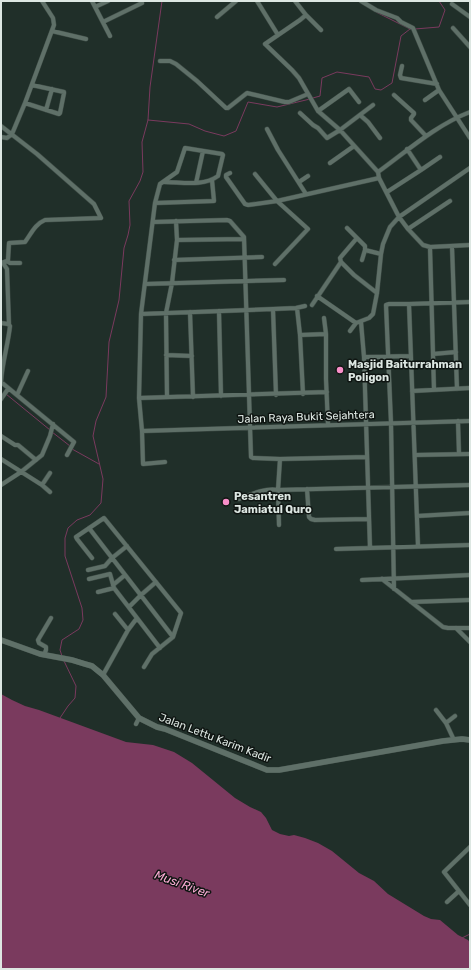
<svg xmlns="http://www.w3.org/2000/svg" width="471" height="970" viewBox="0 0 471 970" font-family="Rubik,sans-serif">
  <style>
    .water { fill: #7a3a5e }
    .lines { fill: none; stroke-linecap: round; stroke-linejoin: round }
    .stream { stroke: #7a3a5e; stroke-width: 1 }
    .minor-casing { stroke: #3f4d47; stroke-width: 5 }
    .tertiary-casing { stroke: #3f4d47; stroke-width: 6 }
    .minor { stroke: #5f7068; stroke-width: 4 }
    .tertiary { stroke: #5f7068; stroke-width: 5.5 }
    .poi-dot { fill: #f98fc9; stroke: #0f1512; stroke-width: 1.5 }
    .labels { text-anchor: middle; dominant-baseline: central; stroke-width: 3; stroke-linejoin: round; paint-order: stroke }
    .poi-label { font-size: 11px; font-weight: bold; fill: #dde7e2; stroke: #0f1512; text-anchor: start }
    .street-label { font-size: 11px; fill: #dde7e2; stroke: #0f1512 }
    .water-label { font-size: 12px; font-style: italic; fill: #faacd4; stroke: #0f1512 }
  </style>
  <rect width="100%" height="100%" fill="#202f29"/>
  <path class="water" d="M1,694L12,700L25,706L39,710L126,742L153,745L174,752L192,763L235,798L250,807L261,812L266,818L272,830L280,834L289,836L294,835L305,838L318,843L332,851L359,873L374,881L388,894L424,916L431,919L440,920L458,935L468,940L470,943V969H1Z"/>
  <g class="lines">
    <path class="stream" d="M376,12L410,29
      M415,29L439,27L445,10L439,1
      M313,98L320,96L322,78L337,72L369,77L375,89L381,90L392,83L401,36L410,29H412
      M148,120L189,124L205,131L224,136L236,131L248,102L277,107L310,99
      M6,394L50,430
      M52,432L70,446
      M72,449L99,464
      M62,656L60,650L62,640L79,629L83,620L82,608L65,556V538L68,528L77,520L90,515L101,503L103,479L93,436L96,421L106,397L109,342L119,300L124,248L128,235L130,225L129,201L140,181L143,172L142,142L148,120L150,87L162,1
      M60,718L68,706L75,698L76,686L64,661
      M462,938L470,934"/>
    <g class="minor-casing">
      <path id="minor" d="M92,1L110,36
        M257,1L278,35
        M295,1L306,15
        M361,1L376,10L397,18L401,22L413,28L439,90L470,138
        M452,4L470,17
        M95,7L108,1
        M217,17L236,1
        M103,22L142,3
        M453,28L470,47
        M321,30L306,15L300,20L265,44L292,70L299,78L318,111L340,130L378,172L379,178L399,217L408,229L423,245L430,247L470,245
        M52,31L86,39
        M160,61H170L176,64L197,81L226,108H228L247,93L285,102H289L308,94
        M402,66L400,75L401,78L437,84
        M394,95L414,113V114L411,118V120L426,136
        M425,100L439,90
        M25,103L59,114L60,113L64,93V92L32,85
        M46,110L52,89
        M318,111L349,89L359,102
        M300,113L313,125L318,128L327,138L340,130L373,105
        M360,115L368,122L380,138
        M1,126L37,154L94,204L101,218L45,220C35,224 31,234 25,242L9,243L8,260L7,261L1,263
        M267,129L278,150L306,194
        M1,137L7,138L12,134L25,103L54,25L53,18L42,1
        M330,163L354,146
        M421,170L440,157
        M378,172C407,151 436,125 470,112
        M230,173L226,175V177L245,204L248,205L277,201L379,178
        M255,174L277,201L308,229L275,264
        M164,182C181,182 203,187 218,176L223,155L222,154L185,148L177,172L160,184L155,203L141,314L139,398L142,431L143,464L165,462
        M299,182L308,176
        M196,183L203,151
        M387,192L421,170L407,149
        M155,203L214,201L212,180
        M153,222L227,220L230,221L244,237L251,457L253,458L280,459L367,457
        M408,229L450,201
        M357,238L365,246V250L362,260
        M177,240L244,239
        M452,246L457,389
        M430,247L434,390
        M365,250L381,254
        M174,260L262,257
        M7,261L10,263H20
        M341,262L354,275L377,293
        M3,263L7,269L9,325
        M145,284L284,280
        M317,296L356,323
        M409,304L418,546
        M312,305L341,262L340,258L357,238L347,228
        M297,308L300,335L303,394
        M273,309L276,395
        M219,311L221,396
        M190,312L193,397
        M141,314L273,309L296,308L305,306
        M324,318L326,334V379L328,425
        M361,322L364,357L370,548
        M1,323L8,324L10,326C8,345 2,363 1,382
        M350,331L356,323L369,318L373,314L377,293L381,254L383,244L390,227L399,217L470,168
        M300,335L326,334
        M433,354L456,352
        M166,355L192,356
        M364,357L411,356
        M1,382L74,442L67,455
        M412,391L470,388
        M17,395L28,371
        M167,397L166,313L172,283L177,240L176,221
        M139,398L327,392
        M1,399L8,389
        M458,421L459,454
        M142,431L470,421
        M1,436L15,445H18L36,460
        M415,455L470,454
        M1,459L42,485L50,492
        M1,485L21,472L42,455L50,436L53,424
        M42,485L50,473
        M307,489L309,517L311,519L315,520L369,519
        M239,499C252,494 264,488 278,490L470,485
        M417,516L470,513
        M279,525L278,490L280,459
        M89,528L173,637
        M336,549L470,545
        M92,558L77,539L76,537L104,518L181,613L173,637L152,654L144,667
        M88,570L105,566L112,558L127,546
        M89,579L110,574L114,588L160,648
        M382,579L443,627L448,628H470
        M362,580L470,575
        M113,585L125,575
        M394,589L391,423L386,305L389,304H409L470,302
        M98,592L114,588
        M411,602L470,600
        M129,607L141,595L156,582
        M115,614L128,630
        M456,628L470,642
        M44,655L46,650V647L39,643L38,640L51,618
        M103,675L128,630L137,618
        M436,710L446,723L454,740
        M446,723L455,716
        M136,724L139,718
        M470,847L444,872L470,905
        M447,902L459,891"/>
    </g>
    <g class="tertiary-casing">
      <path id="tertiary" d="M1,640L40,654L72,660L85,664L92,666L103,675L139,718L157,727L165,729L267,770H279L443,741L462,739L470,740"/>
    </g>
    <use href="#minor" class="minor"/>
    <use href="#tertiary" class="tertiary"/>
  </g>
  <g class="poi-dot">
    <circle cx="340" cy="370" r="4"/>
    <circle cx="226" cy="502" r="4"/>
  </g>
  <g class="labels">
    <g class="poi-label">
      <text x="348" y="364">Masjid Baiturrahman<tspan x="348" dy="13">Poligon</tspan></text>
      <text x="234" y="496">Pesantren<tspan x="234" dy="13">Jamiatul Quro</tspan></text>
    </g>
    <g class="street-label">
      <text transform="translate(306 417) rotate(-2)">Jalan Raya Bukit Sejahtera</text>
      <text transform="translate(215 738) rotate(21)">Jalan Lettu Karim Kadir</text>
    </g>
    <g class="water-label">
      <text transform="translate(182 884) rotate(20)">Musi River</text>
    </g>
  </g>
  <rect width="471" height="970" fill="none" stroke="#dde7e2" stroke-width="4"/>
</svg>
